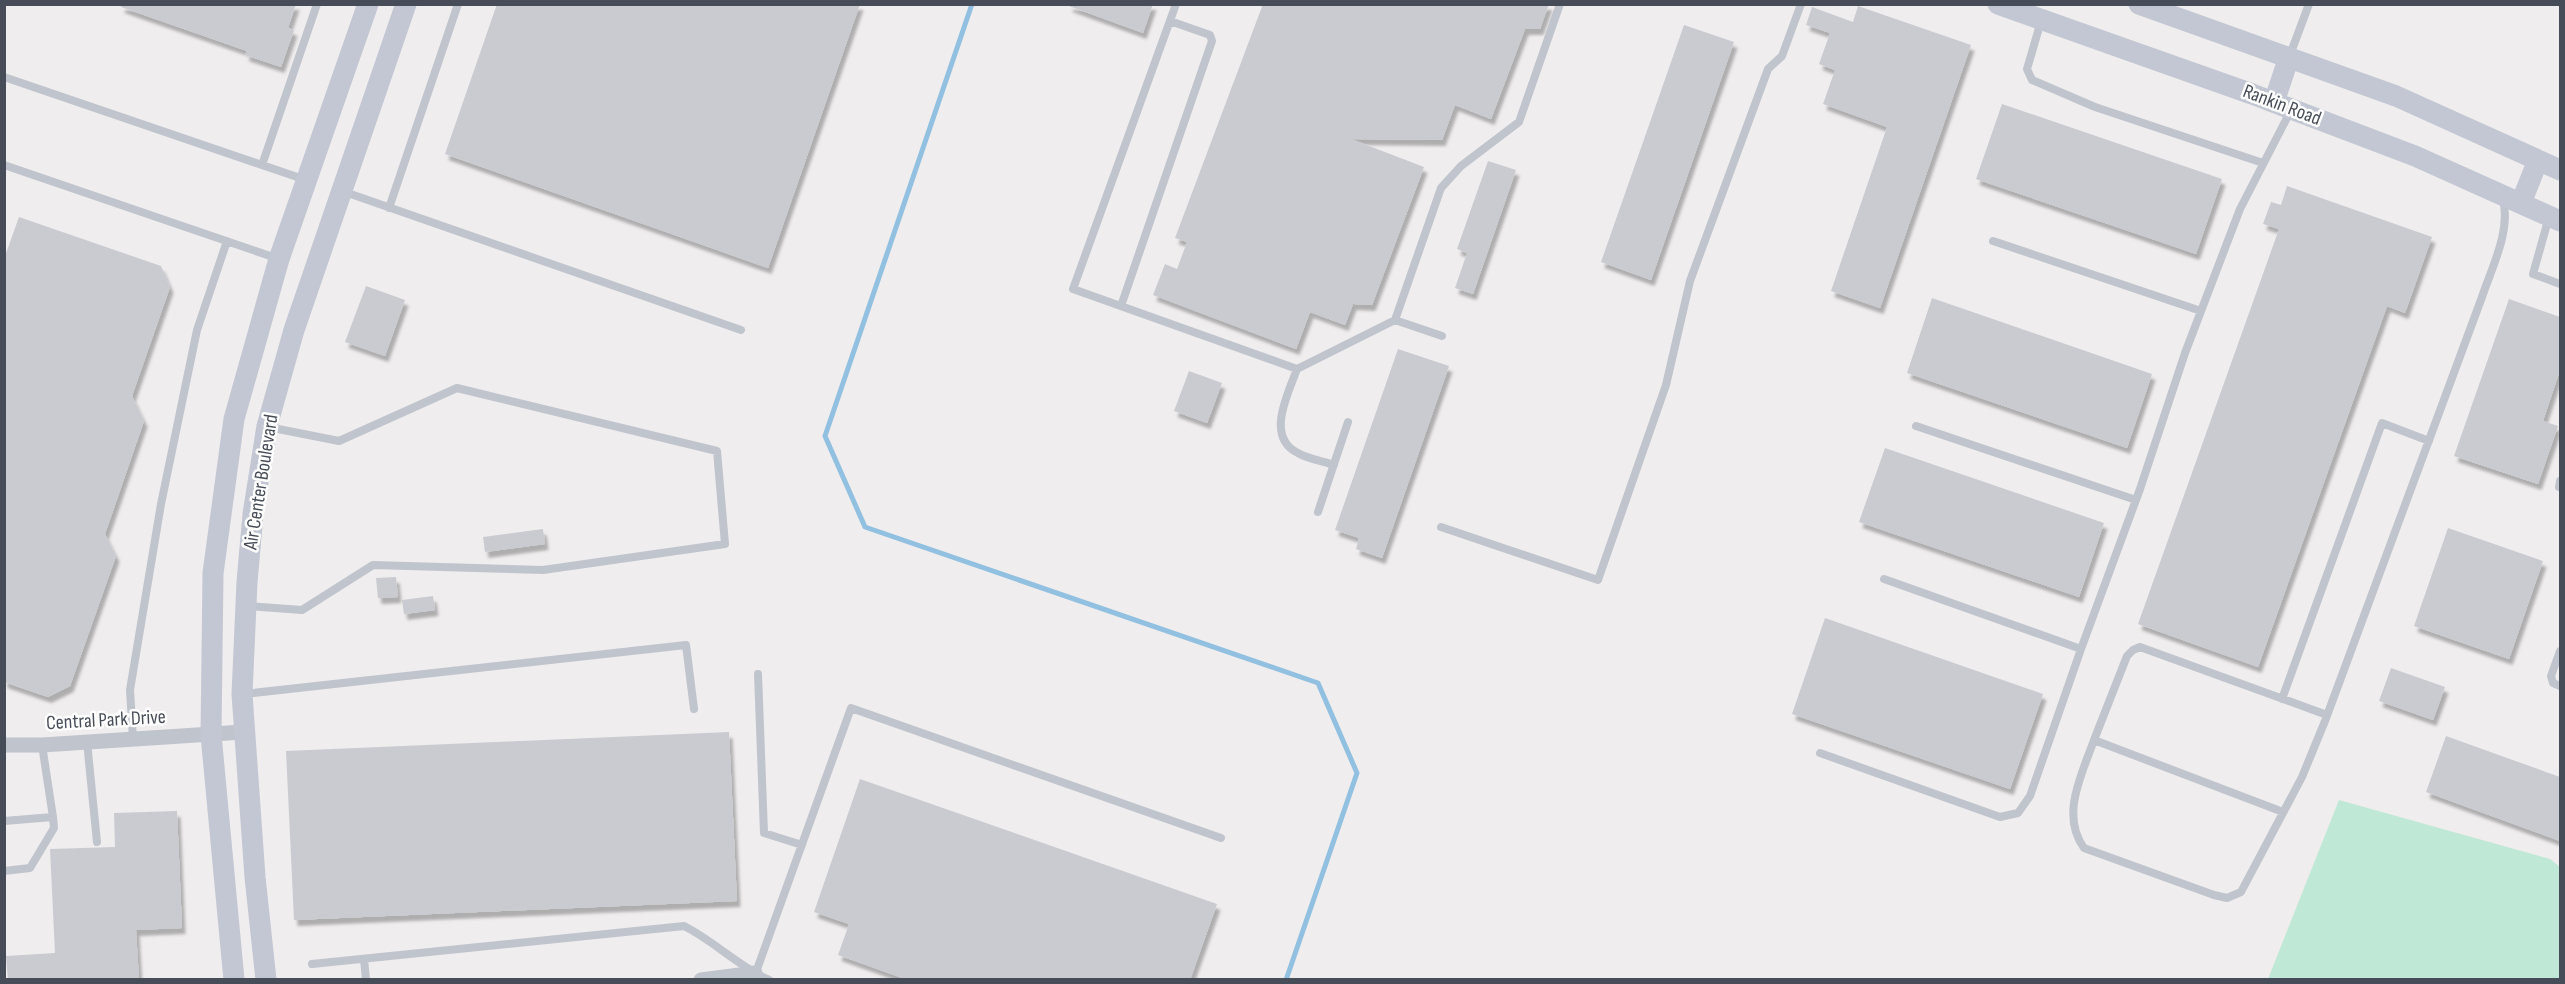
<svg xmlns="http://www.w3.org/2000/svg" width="2565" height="984" viewBox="0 0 2565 984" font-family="'Sofia Sans Condensed',sans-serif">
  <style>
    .green { fill: #c0e8d7 }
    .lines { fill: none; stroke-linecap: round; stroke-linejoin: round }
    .stream { stroke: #92c0e0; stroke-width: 5 }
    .building { fill: #cacbd1; filter: url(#shadow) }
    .lane { stroke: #bfc4cd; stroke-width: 8 }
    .street { stroke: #bfc4cd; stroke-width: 15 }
    .secondary { stroke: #c2c7d3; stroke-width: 21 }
    .labels { text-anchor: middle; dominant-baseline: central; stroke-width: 5; stroke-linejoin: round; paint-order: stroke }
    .street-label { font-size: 20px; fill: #474d58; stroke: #fff }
  </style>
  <defs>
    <filter id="shadow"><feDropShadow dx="3.5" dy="6" stdDeviation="1.5" flood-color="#0004"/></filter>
  </defs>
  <rect width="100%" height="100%" fill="#efeded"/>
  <path class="green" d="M2339,800L2550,859L2560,867V979H2268Z"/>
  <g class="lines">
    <path class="stream" d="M972,4L825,436L865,527L1318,683L1357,773L1286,980"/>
  </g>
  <path class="building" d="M122,4H296L288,28L294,30L281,67L245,55L247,51L121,7Z
    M497,4H860L768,268L445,154Z
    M1069,4H1153L1143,33L1069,6Z
    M1263,4H1549L1540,29H1525L1491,119L1455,105L1442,140L1351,139L1424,167L1372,305L1353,304L1345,325L1310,312L1296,349L1153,295L1165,264L1177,269L1187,242L1175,238Z
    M1858,6L1971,45L1880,308L1831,291L1887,127L1823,104L1835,70L1819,64L1830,33L1806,25L1812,7L1853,22Z
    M1684,25L1734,42L1651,280L1601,262Z
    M2002,104L2222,179L2196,254L1976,179Z
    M1488,161L1516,170L1473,294L1455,288L1467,253L1457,249Z
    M2287,186L2432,237L2405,313L2387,306L2258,667L2138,624L2279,229L2263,224L2271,202L2281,205Z
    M19,217L161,266L170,287L132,396L144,421L105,534L116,556L70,686L48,697L4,682V259Z
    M366,286L405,300L385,356L345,342Z
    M1932,298L2152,374L2127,448L1907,373Z
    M2509,299L2560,317V370L2543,421L2558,426L2538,484L2454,456Z
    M1398,349L1449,366L1382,558L1356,549L1359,538L1335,530Z
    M1189,371L1222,383L1207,423L1174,411Z
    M1885,448L2104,523L2079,597L1859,522Z
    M2448,528L2543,561L2509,659L2414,626Z
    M543,529L545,544L485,552L483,537Z
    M396,577L398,597L378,598L376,578Z
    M433,596L435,610L404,614L402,600Z
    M1825,618L2043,694L2010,789L1792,714Z
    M2391,668L2445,687L2433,720L2379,701Z
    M729,732L737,901L294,920L286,751Z
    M2446,736L2560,777V841L2426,792Z
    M860,779L1217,904L1190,980H908L838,955L849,924L814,912Z
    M177,811L182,928L136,930L139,980H8L6,956L55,953L50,849L115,847L114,813Z"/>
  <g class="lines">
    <path class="lane" d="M1176,4L1073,289L1297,369
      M2041,21L2027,69L2032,80L2095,107L2263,163
      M2290,55L2309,4
      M4,77L306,180
      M4,165L279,259
      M262,165L317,4
      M342,191L741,330
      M389,208L458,4
      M2549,217L2533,274L2560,284
      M1993,241L2201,311
      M1121,306L1212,41L1210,35L1170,21
      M1395,320L1442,336
      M1916,426L2136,500
      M1334,465C1322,461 1308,459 1298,453C1265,437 1288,394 1297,369L1395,320L1441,188L1461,166L1519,122L1560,4
      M2559,487L2560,481
      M1318,512L1348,422
      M1441,527L1598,580L1666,385L1690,281L1768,69L1782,56L1801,4
      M1884,579L2081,649
      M247,606L302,610L373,565L543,570L725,544L717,451L457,388L339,441L268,427
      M2560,651L2551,676L2553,683L2560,686
      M758,674L764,833L802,845
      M244,694L686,645L694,709
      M2282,699L2382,423L2429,441
      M133,739L130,690L161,504L197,330L227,241
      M2094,740L2127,656L2133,650L2140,647L2327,715
      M87,742L97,842
      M1820,753L2000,817L2018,813L2030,796L2081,649L2140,489L2185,353L2240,209L2291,110
      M2283,812L2094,740C2082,774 2060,815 2084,848L2214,895L2227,898L2241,892L2302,777L2325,721L2482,297C2492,267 2511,231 2503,199
      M4,821L53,817L42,745
      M4,871L30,868L54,828L53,817
      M364,959L366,980
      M312,964L684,926C714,941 738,966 769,980
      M755,975L851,708L1221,838"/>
    <path class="street" d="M4,745H42L243,732
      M701,980L755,973"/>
    <path class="secondary" d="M1998,4L2252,94L2415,156L2560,221
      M2139,4L2396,96L2560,170
      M2274,102L2289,57
      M2521,203L2538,160
      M234,980L211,735L213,573L234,419L279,259L368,4
      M266,980L255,877L242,694L247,582L253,514L267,426L294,330L406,4"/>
  </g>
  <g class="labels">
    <g class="street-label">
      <text transform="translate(2282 105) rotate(21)">Rankin Road</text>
      <text transform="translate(261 482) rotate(-81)">Air Center Boulevard</text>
      <text transform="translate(106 720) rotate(-3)">Central Park Drive</text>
    </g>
  </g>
  <rect width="2565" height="984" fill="none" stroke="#474d58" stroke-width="12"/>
</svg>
